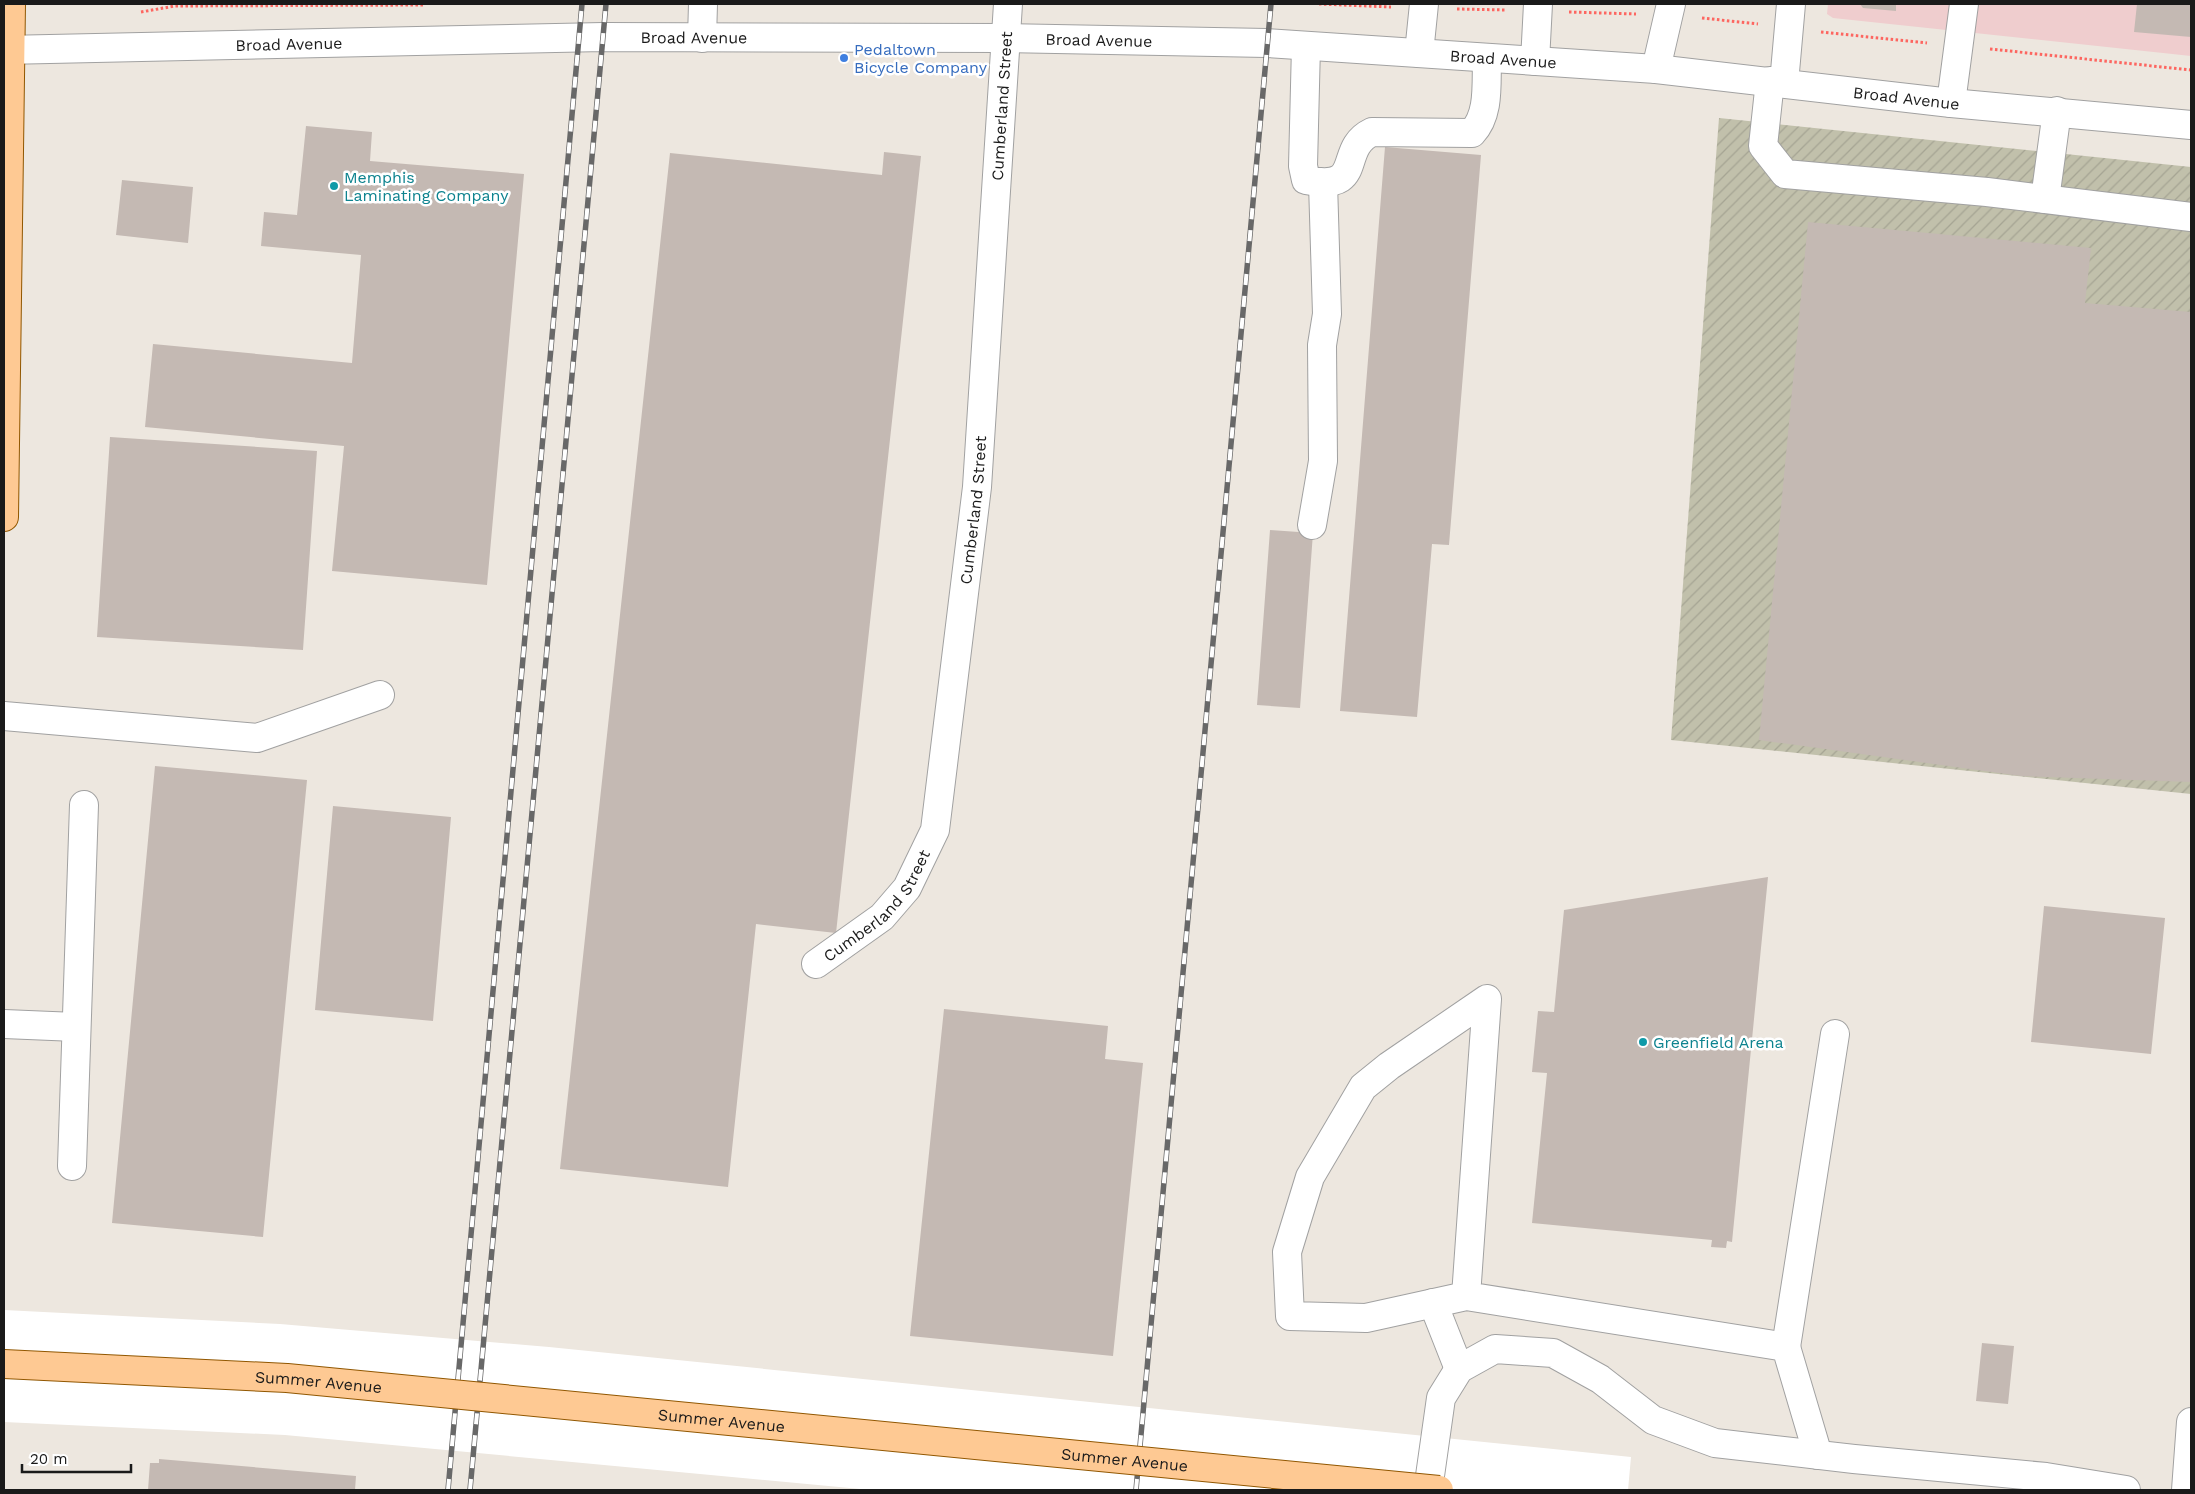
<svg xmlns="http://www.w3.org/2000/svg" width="2195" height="1494" viewBox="0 0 2195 1494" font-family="'Work Sans',sans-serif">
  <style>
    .commercial { fill: #efcdce }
    .construction { fill: url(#construction-furrows) }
    .pier { fill: #fff }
    .building { fill: #c4b9b3 }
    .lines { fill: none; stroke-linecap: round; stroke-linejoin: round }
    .minor-casing { stroke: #a1a1a1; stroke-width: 30 }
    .major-casing { stroke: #915700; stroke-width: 30 }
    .path { stroke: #fd6660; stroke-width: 3; stroke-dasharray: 2.5 2.5; stroke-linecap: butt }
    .minor { stroke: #fff; stroke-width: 28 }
    .major { stroke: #fec993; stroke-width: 28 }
    .rail-casing { stroke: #686868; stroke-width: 5.5 }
    .rail { stroke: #fff; stroke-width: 4; stroke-dasharray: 11; stroke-linecap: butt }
    .major-bridge-casing { stroke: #915700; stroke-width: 30; stroke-linecap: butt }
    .major-bridge { stroke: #fec993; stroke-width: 28 }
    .shop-dot { fill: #3f7fe0; stroke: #fff; stroke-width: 2 }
    .culture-dot { fill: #0f9aa8; stroke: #fff; stroke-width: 2 }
    .labels { text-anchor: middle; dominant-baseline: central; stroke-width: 5; stroke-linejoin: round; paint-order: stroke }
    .street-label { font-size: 16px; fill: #1a1a1a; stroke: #fff }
    .shop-label { font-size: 16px; fill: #366cbe; stroke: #fff; text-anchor: start }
    .culture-label { font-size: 16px; fill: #0d838f; stroke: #fff; text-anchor: start }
  </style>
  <defs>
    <pattern id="construction-furrows" width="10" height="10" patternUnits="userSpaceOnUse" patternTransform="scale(1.25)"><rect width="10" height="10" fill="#c1c0ab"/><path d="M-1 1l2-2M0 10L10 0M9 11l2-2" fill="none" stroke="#a5a493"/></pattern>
  </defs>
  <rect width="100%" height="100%" fill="#ede7df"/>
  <path class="commercial" d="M1828,4H2191V56L1833,18L1827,14Z"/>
  <path class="construction" d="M1719,118L2191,167V794L1671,740Z"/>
  <path class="pier" d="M4,1310L280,1324L549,1347L1631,1457L1628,1490H871L285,1435L4,1422Z"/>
  <path class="building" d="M1860,4H1896V11L1863,8Z
    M2137,4H2191V37L2134,32Z
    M306,126L372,132L370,161L524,174L487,585L332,571L344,446L145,427L153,344L352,363L361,255L261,246L264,212L297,215Z
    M1385,147L1481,155L1449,545L1432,544L1417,717L1340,711Z
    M884,152L921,156L836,933L756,924L728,1187L560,1169L670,153L882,175Z
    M122,180L193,187L188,243L116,235Z
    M1808,222L2091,248L2085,303L2191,312V782L2021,776L1759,740Z
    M110,437L317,451L303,650L97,637Z
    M1270,530L1313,533L1300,708L1257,705Z
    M155,766L307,780L263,1237L112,1223Z
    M333,806L451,817L433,1021L315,1010Z
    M1768,877L1732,1242L1727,1241L1726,1248L1711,1247L1712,1240L1532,1223L1547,1073L1532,1072L1538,1011L1554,1012L1564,910Z
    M2044,906L2165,918L2151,1054L2031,1042Z
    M944,1009L1108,1026L1105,1059L1143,1063L1113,1356L910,1336Z
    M1982,1343L2014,1346L2008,1404L1976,1401Z
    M159,1459L356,1476L355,1490H148L150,1463H159Z"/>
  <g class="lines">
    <g class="minor-casing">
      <g id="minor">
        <path d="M702,38L703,4"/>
        <path d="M1306,46L1303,166L1306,180C1367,192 1336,149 1372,132L1472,133C1490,114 1486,84 1487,58"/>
        <path id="s1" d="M4,50L603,37L1005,38L1267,43L1656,69L1951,103L2191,125"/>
        <path d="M1419,53L1424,4"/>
        <path d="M1535,61L1538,4"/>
        <path d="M1656,69L1671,4"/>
        <path d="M1770,81L1763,146L1785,174L1987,192L2191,217"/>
        <path d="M1784,83L1791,4"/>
        <path d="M1951,103L1964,4"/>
        <path d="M2045,199L2057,111"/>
        <path d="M1312,525L1323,461L1322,345L1327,314L1323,183"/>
        <path d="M4,716L257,738L380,695"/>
        <path id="s2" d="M816,964L882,917L907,888L935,830L977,487L1008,4"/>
        <path d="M4,1024L76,1027"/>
        <path d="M72,1166L84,805"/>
        <path d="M1466,1296L1487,999L1389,1066L1363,1087L1310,1177L1287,1252L1290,1316L1366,1318L1466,1296L1786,1347L1818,1455"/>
        <path d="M1433,1303L1459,1369"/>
        <path d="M1786,1347L1835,1034"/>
        <path d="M1428,1490L1441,1398L1459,1369L1495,1349L1553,1353L1600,1379L1653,1420L1715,1443L1854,1459L2046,1477L2126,1490"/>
        <path d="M2186,1490L2191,1422"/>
      </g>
    </g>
    <g class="major-casing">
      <path id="major" d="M4,517L11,4"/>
    </g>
    <path class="path" d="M1319,4L1391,7
      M1457,9L1506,10
      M141,12L175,6L425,5
      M1569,12L1636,14
      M1702,18L1758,24
      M1821,32L1927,43
      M1990,49L2191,70"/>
    <use href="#minor" class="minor"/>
    <use href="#major" class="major"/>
    <g class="rail-casing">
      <path id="rail" d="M448,1490L582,4
        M470,1490L606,4
        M1136,1490L1271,4"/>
    </g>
    <use href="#rail" class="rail"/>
    <g class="major-bridge-casing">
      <g id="major-bridge">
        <path id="s3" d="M4,1364L287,1378L1439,1490"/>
      </g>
    </g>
    <use href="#major-bridge" class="major-bridge"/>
  </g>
  <circle class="shop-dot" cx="844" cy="58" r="5"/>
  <g class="culture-dot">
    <circle cx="334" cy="186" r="5"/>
    <circle cx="1643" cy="1042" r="5"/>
  </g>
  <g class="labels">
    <g class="street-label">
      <text stroke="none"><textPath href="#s1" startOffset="690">Broad Avenue</textPath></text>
      <text stroke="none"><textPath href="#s1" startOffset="1095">Broad Avenue</textPath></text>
      <text stroke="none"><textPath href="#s1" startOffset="285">Broad Avenue</textPath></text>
      <text stroke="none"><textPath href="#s1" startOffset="1500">Broad Avenue</textPath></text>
      <text stroke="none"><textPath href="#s1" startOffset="1905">Broad Avenue</textPath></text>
      <text stroke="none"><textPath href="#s2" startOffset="911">Cumberland Street</textPath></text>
      <text stroke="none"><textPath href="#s2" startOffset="506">Cumberland Street</textPath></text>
      <text stroke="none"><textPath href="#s2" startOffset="86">Cumberland Street</textPath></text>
      <text stroke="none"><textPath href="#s3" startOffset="315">Summer Avenue</textPath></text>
      <text stroke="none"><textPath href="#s3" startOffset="720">Summer Avenue</textPath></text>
      <text stroke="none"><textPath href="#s3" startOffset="1125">Summer Avenue</textPath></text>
    </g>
    <g class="shop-label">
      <text x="854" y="49">Pedaltown<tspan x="854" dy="18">Bicycle Company</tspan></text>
    </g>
    <g class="culture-label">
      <text x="344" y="177">Memphis<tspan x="344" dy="18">Laminating Company</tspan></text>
      <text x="1653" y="1042">Greenfield Arena</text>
    </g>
  </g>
  <rect width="2195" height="1494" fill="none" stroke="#1a1a1a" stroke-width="10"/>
  <path d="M22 1464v8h109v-8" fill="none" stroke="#1a1a1a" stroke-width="2.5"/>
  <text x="30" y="1464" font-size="15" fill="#1a1a1a" stroke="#ffffff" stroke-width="4" paint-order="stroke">20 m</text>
</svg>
